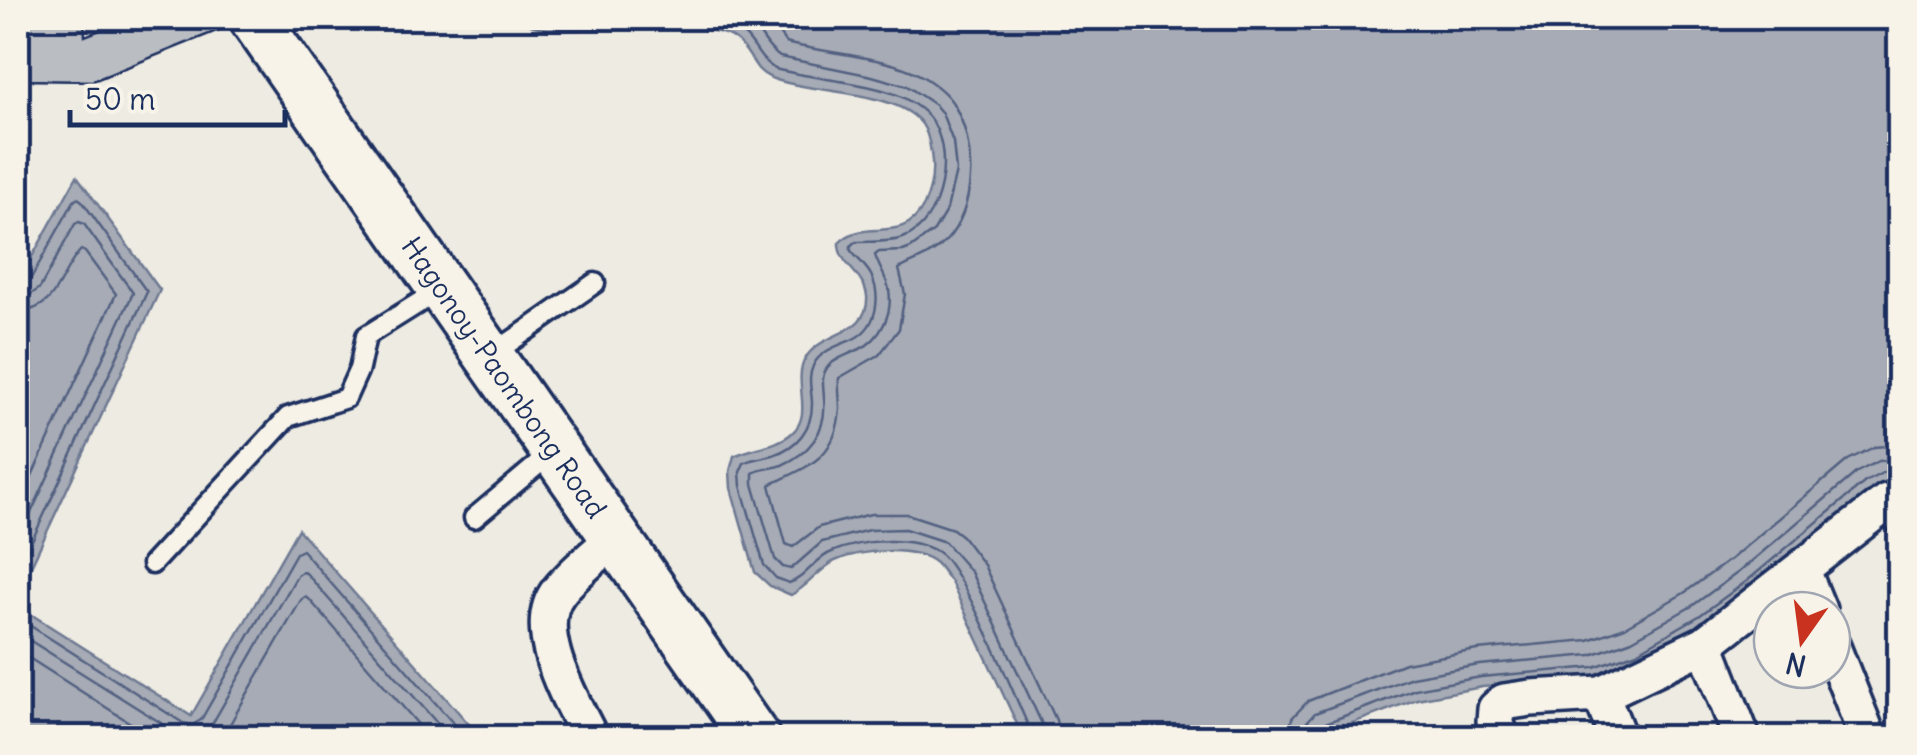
<svg xmlns="http://www.w3.org/2000/svg" width="1917" height="755" viewBox="0 0 1917 755" font-family="Delius,sans-serif">
  <style>
    .water { fill: #a6abb5; stroke: #6e7992; stroke-width: 2.5 }
    .lines { fill: none; stroke-linecap: round; stroke-linejoin: round }
    .shore { stroke: #536181; stroke-width: 2.5 }
    .building { fill: #babdc2; stroke: #1b2f5e; stroke-width: 2.5 }
    .lane-casing { stroke: #1b2f5e; stroke-width: 25 }
    .street-casing { stroke: #1b2f5e; stroke-width: 42 }
    .secondary-casing { stroke: #1b2f5e; stroke-width: 55 }
    .lane { stroke: #f7f3e8; stroke-width: 18 }
    .street { stroke: #f7f3e8; stroke-width: 35 }
    .secondary { stroke: #f7f3e8; stroke-width: 48 }
    .labels { text-anchor: middle; dominant-baseline: central; stroke-width: 8; stroke-linejoin: round; paint-order: stroke }
    .street-label { font-size: 28px; fill: #1b2f5e; stroke: #f7f3e8 }
  </style>
  <rect width="100%" height="100%" fill="#eeebe2"/>
  <filter id="ink" filterUnits="userSpaceOnUse"><feTurbulence type="fractalNoise" baseFrequency=".01" numOctaves="2"/><feDisplacementMap in="SourceGraphic" scale="20" xChannelSelector="R" yChannelSelector="G"/><feConvolveMatrix kernelMatrix="1 2 1 2 8 2 1 2 1" color-interpolation-filters="sRGB"/></filter>
  <g filter="url(#ink)">
    <path class="water" d="M521,18H1899V483L1886,482L1871,490L1754,588L1705,625L1641,661L1596,677L1482,687L1417,699L1315,737H1023L951,582C946,576 941,568 936,563C914,545 859,550 835,561C820,568 809,586 791,595L770,586L755,572L731,488L730,471L734,456C753,447 776,447 792,433C814,414 792,382 805,359C820,331 870,336 867,296C865,274 838,264 839,243C864,216 903,247 924,205C932,188 934,171 931,153C930,145 927,131 922,124C896,89 810,94 771,78C754,71 753,57 741,45C732,34 713,30 699,29C651,24 596,32 547,30L531,25Z
      M77,176L160,290L18,594V282Z
      M298,529L480,737H18V606L191,716Z"/>
    <g class="lines">
      <path class="shore" d="M540,18C555,22 571,21 586,21C627,20 696,11 732,27C755,37 755,58 775,69C812,79 872,82 904,98C911,102 923,110 929,117C955,148 944,223 903,238C890,243 870,241 856,242L851,246V251C857,258 866,266 871,275C881,295 878,324 857,337C843,345 820,349 813,366C807,379 812,391 812,404C812,429 797,447 773,455C763,458 753,458 744,463L740,472L741,486L764,565L776,578L789,583C806,578 815,558 832,552C861,540 909,535 938,552C962,566 1015,697 1030,730L1031,738
        M741,18C763,29 763,47 780,57L872,76L907,86L935,105L942,113L953,142L956,171L947,209L934,231L911,248L903,251L879,252L875,255C878,266 887,278 889,290C893,313 881,339 860,349C850,354 833,359 827,368C820,377 824,388 824,398C827,430 811,452 782,465C772,469 762,468 753,473V484L775,559L783,567L791,569L822,542L869,530L905,529L945,542L971,572L1042,724L1044,738
        M768,18L786,43C823,53 889,57 920,75C932,82 947,93 954,105C977,144 977,208 945,242C932,255 915,261 899,269L905,294L899,329L879,355L839,378C838,388 840,399 840,409C836,459 808,466 770,485L786,544L793,547L819,527L871,514H907L953,529L962,536L984,565L1056,720L1059,738
        M18,285L24,284L30,280L74,201L78,198L82,201L147,292L18,571
        M18,297L30,295L40,288L75,224L79,222L84,224L133,293L18,541
        M18,312C59,310 58,274 81,250L85,252L116,294L18,506
        M18,618L183,723L192,725L201,720L296,553L302,550L466,738
        M18,633L185,738
        M18,651L154,738
        M195,738L204,734L211,726L298,574L302,572L306,573L450,738
        M222,738L301,600L305,597L309,599L430,738
        M1288,738L1292,718L1308,701L1405,663L1477,650L1588,640L1625,627L1684,593L1731,559L1848,460L1874,447L1900,445
        M1303,738L1305,724L1315,713L1412,677L1479,665L1591,655L1632,640L1692,606L1740,571L1857,472L1879,461L1900,460
        M1316,738L1317,730L1323,724L1415,689L1481,677L1594,667L1637,652L1699,616L1747,581L1865,482L1884,472H1900"/>
    </g>
    <path class="building" d="M18,18H84L85,36L131,18H227L229,26L93,81L18,80Z"/>
    <g class="lines">
      <g class="lane-casing">
        <path id="lane" d="M490,356L595,283
          M474,518L555,450
          M152,564L288,417L346,398L359,369L366,336L441,289"/>
      </g>
      <g class="street-casing">
        <path id="street" d="M1802,571L1818,610
          M1705,644L1742,738
          M1832,647L1868,738
          M1601,694L1618,738
          M590,738C572,701 528,630 559,591C575,571 598,554 616,537
          M1501,738L1495,721L1496,709L1504,702L1531,698L1601,694L1705,644L1887,502L1900,515"/>
      </g>
      <g class="secondary-casing">
        <g id="secondary">
          <path id="s1" d="M254,18L755,738"/>
        </g>
      </g>
      <use href="#lane" class="lane"/>
      <use href="#street" class="street"/>
      <use href="#secondary" class="secondary"/>
    </g>
  </g>
  <g class="labels">
    <g class="street-label">
      <text stroke="none"><textPath href="#s1" startOffset="438">Hagonoy-Paombong Road</textPath></text>
    </g>
  </g>
  <rect width="1917" height="755" fill="none" stroke="#f7f3e8" stroke-width="60"/>
  <rect x="30" y="30" width="1857" height="695" fill="none" stroke="#1b2f5e" stroke-width="4" filter="url(#ink)"/>
  <g transform="translate(1802 640) rotate(194)"><circle r="48" fill="#f7f3e8" stroke="#9fa5b1" stroke-width="2.5"/>
  <path d="M0-8L18 38L0 25L-18 38Z" fill="#c8321e"/>
  <text y="-15" font-size="28" font-weight="bold" text-anchor="middle" fill="#1b2f5e">N</text>
  </g>
  <path d="M70 110v15h215v-15" fill="none" stroke="#1b2f5e" stroke-width="5"/>
  <text x="85" y="110" font-size="30" fill="#1b2f5e" stroke="#f7f3e8" stroke-width="8" paint-order="stroke">50 m</text>
</svg>
